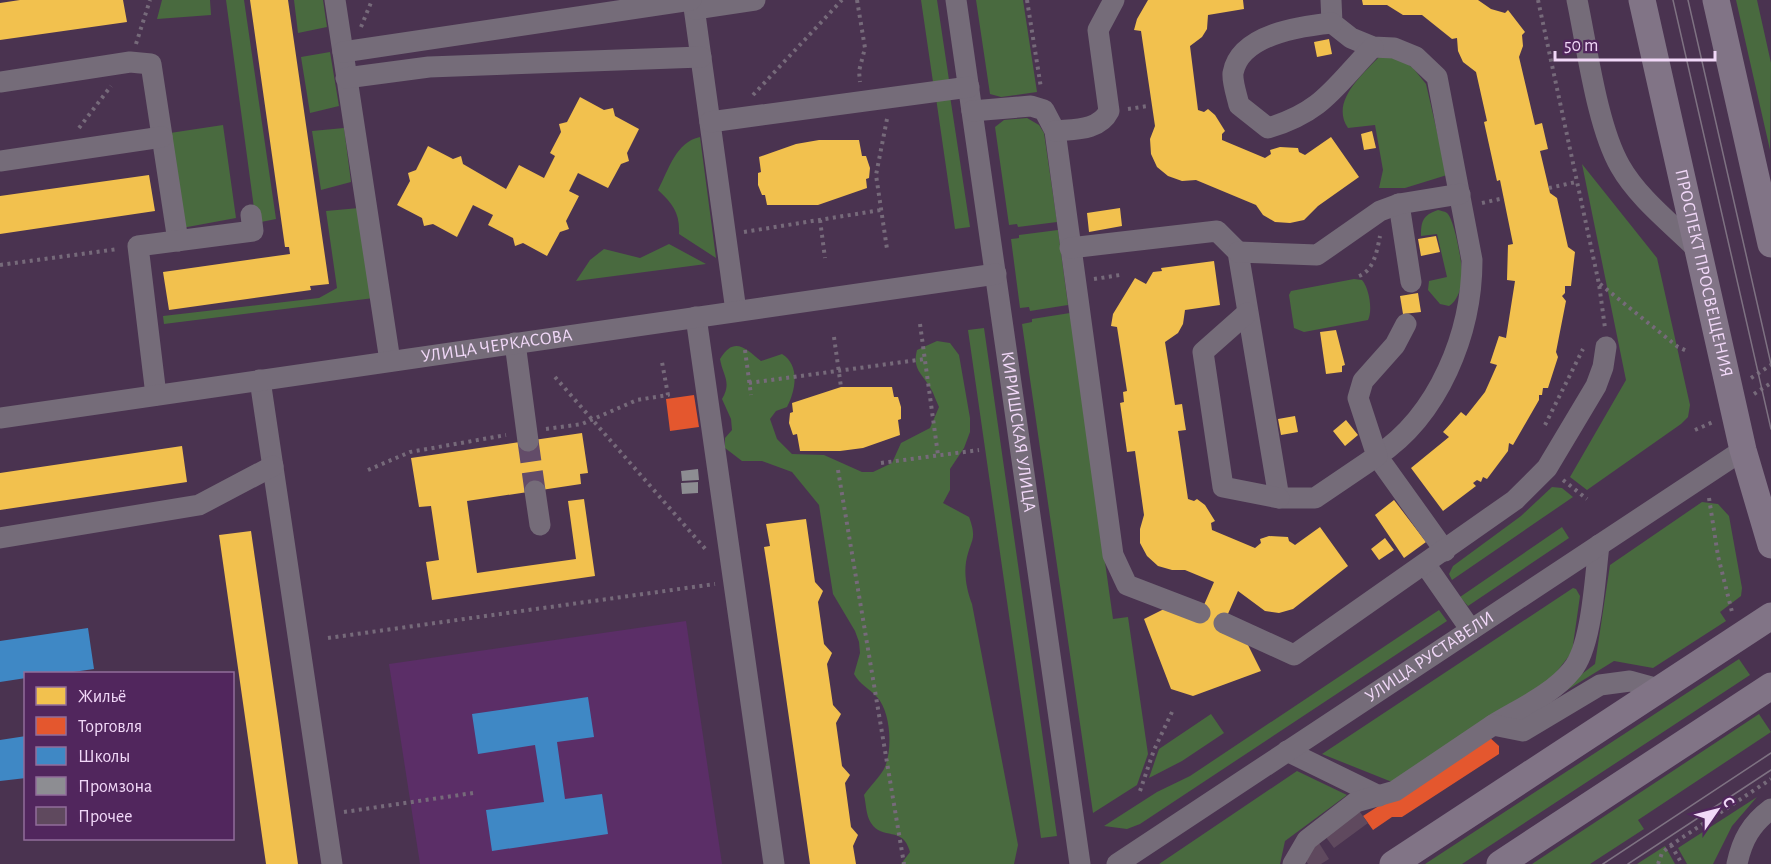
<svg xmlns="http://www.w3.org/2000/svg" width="1771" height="864" viewBox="0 0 1771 864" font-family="'Alegreya Sans',sans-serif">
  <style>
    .built { fill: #5b2e67 }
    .green { fill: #496a3f }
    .homes { fill: #f2c14e }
    .shops { fill: #e4572e }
    .schools { fill: #3f88c5 }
    .industry { fill: #8d8d92 }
    .building { fill: #5f495e }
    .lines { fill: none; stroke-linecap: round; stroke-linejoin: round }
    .minor-tunnel { stroke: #634c69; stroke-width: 21; stroke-dasharray: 21 10; stroke-linecap: butt }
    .path { stroke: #766a7a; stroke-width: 4; stroke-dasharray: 3 4.5; stroke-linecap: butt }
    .minor { stroke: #756c79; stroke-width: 21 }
    .major { stroke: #817486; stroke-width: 27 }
    .tram { stroke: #7e7282; stroke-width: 1.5 }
    .labels { text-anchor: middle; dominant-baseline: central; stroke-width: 6; stroke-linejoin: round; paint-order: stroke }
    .street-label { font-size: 18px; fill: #f1d8f8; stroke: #51265d }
  </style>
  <rect width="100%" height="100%" fill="#4a3350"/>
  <path class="built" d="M686,621L722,864H420L389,664Z"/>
  <path class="green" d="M162,0H210L211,15L157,19Z
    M226,0H244L276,219L256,223Z
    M294,0H323L327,27L298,33Z
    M921,0H937L949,80L933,82Z
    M976,0H1023L1037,92L1001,97L990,94Z
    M1736,0H1757L1771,63L1770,150Z
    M330,52L339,106L310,113L301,57Z
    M1395,55L1413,68L1426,84L1447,175L1405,188H1379L1383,170L1375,125L1348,128C1330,102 1362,75 1379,57Z
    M950,96L970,227L955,229L936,98Z
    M1027,118L1039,125L1044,133L1057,222L1018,227L1017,224L1009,225L995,127L1004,120Z
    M223,125L236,218L182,228L170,133Z
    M344,128L351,182L321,190L312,131Z
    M700,137L716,258L679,234C680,213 673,204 658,190C669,169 676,142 700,137Z
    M1582,164L1657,258L1690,405L1688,417L1681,424L1587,490L1570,477L1626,380Z
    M359,208L374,298L164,324L163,316L319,298L337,288L326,211Z
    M1438,210C1441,211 1444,211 1447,213C1455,220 1464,271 1462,282C1460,291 1457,301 1449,306L1440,304L1428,290L1429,281L1447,277L1437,234L1421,236C1421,221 1423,215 1438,210Z
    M1058,230L1068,305L1030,311L1029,307L1020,308L1011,239L1019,238V235Z
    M669,244L706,264L576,281L590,260L604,249L640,258Z
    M1354,279L1362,280C1369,288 1373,310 1368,320L1304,332L1294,328L1289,295L1291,291Z
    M1070,313L1113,619L1128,617L1148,754L1137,785L1093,813L1022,324L1032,322V319Z
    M984,328L1057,836L1041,838L968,330Z
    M937,341L950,343L959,355L970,418V432L964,448L950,469V490L943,503L969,517C978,541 970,539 966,562C964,576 967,591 972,604L1018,845L1014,864H901L910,852C903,825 882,841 871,823C866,816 866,803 864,795C870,786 879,778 884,769C893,751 891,712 877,697C869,688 860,685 854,674L860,653L859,642L855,631L833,594L819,505L792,472L762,461H742L725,448V438L732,430L731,419L722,399C732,382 723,376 720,359C734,336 745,348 761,361L782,354C800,365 796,390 787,407L776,411L770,419L777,439L792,454L824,455L862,472H873L892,463L901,443L930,428L939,407C936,401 934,394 931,389C922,373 912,370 917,350Z
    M1552,487L1562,488L1573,497L1452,580L1449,574L1453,566L1521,516Z
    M1702,502L1718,504L1729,516L1742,588L1741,596L1720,612L1726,621L1653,668L1614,661L1559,695L1558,692L1595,664L1610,565Z
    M1562,527L1569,538L1468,606L1460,597Z
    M1573,588L1576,589L1580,596L1572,652L1551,679L1392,782L1322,754Z
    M1439,610L1447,621L1140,824L1127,829L1104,826L1157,792L1190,776Z
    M1739,659L1750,675L1462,864H1425Z
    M1211,714L1224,733L1182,761L1149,778L1159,749Z
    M1759,714L1771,732L1638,820L1644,829L1590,864H1532Z
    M1297,771L1347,795L1285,841L1280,864H1159Z
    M1757,797L1732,826L1713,864H1687L1678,848Z
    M1665,846L1675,864H1637Z"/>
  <path class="homes" d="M20,0H123L127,22L0,40V3Z
    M250,0H288L329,284L310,286L311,290L169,310L163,272L290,254L289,247H285Z
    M1148,0H1243L1244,9L1208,15L1207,29L1202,37L1190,46L1198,110L1204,112L1208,109L1215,115L1225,131L1222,134V140L1265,158L1271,154L1270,150L1280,147L1298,148L1299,152L1305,155L1331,137L1359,177L1318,206L1304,220L1290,223L1275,222L1263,215L1256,205L1196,180L1182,181L1168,176L1157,167L1151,154L1150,139L1155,126L1141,31L1134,30L1137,19Z
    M1362,0H1478L1491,9L1505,13L1508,10L1525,32L1522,35L1523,46L1519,57L1535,125L1542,123L1548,149L1540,151L1550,193L1557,198L1568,247L1575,252L1571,286H1565V293L1562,296L1566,301L1556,352L1558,357L1548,388H1543L1542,395H1539V400L1513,445L1509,443L1508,451L1487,479L1483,477L1481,482L1477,480L1473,483L1476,486L1443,511L1411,468L1449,437L1443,432L1461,412L1466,416L1485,392L1497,365L1490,363L1499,336L1506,338L1515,281L1507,280L1508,245L1513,244L1500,180L1497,181L1484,122L1487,121L1476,72L1463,62L1458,51L1457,38L1452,39L1422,15H1403L1387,5H1363Z
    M1329,39L1332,54L1317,57L1314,42Z
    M580,97L604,110L613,108L615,116L639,129L627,153L629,161L621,164L608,188L578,173L569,191L579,196L566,221L569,229L560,232L547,256L523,243L515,246L513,238L488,225L493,215L473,205L457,237L433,224L424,226L422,218L397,205L410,181L408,173L416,170L428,146L453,159L461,156L463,164L506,189L519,165L544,178L555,156L550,153L561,132L559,124L567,122Z
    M1372,131L1376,148L1364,150L1361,134Z
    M819,140H859L862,156H866L870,168L869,178L866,179L867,188L818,205H767L765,195H762L758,185V173L761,172L759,157L796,144Z
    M149,175L155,211L0,234V196Z
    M1120,208L1122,226L1089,232L1087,213Z
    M1436,236L1440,252L1421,256L1418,239Z
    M1214,261L1220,305L1185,310L1183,324L1178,333L1165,342L1175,405L1182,404L1185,424L1186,430L1178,431L1188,499L1194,501L1197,499L1205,505L1215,521L1211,523L1212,530L1255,548L1261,543L1260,539L1269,536L1288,537L1289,541L1295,545L1320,527L1348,566L1293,609L1279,613L1265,611L1238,591L1220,632L1247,643L1261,671L1193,696L1171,689L1144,619L1166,608L1197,621L1214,582L1185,570H1172L1158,566L1147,556L1140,543V529L1144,515L1135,451L1127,452L1120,403L1124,402L1123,392L1127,391L1117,327L1111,326L1113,314L1135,278L1146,284L1153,272L1162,271L1161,268Z
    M1418,293L1421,312L1403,314L1400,296Z
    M1336,330L1345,365L1342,366V372L1326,374L1320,332Z
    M841,387H892L894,397H898L901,407V419L898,420L900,435L863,448L840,451H800L797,434L793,435L789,423L790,413L793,412L792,403Z
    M1295,416L1298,432L1281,435L1278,419Z
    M1346,420L1358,435L1345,446L1333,431Z
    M582,433L588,473L580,474L581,484L467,501L477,573L576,559L568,501L584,499L595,576L432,600L426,562L439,560L431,506L419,507L411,458Z
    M182,446L187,482L0,510V473Z
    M1394,500L1426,542L1404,558L1375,515Z
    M806,519L815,582L823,591L818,602L824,644L832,653L827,664L833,705L841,714L836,723L842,766L850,775L845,783L851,827L858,835L853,846L856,864H810L769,579L764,547L770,546L766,524Z
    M251,531L278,718L298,864H266L219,535Z
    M1385,538L1394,550L1379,560L1371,549Z"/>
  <path class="shops" d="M694,395L699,427L670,431L666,399Z
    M1488,736L1499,746V754L1402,817H1392L1373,830L1363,816Z"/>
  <path class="schools" d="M88,628L94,669L59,674H26V678L0,682V641Z
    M588,697L594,737L557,742L565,799L602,794L608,834L492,851L486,810L544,802L535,745L478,754L472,714Z
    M26,736V778L0,781V740Z"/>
  <path class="industry" d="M698,469L699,480L682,481L681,471Z
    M698,482V493L682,494L681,483Z"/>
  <path class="building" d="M1357,808L1368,823L1334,848L1322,832Z
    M1319,843L1329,859L1321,864H1308L1301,854Z"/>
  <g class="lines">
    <path class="minor-tunnel" d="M528,441L535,491"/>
    <path class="path" d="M857,0L865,48L859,71L860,82
      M1027,0L1041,88
      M1538,0L1599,284L1605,328
      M361,27L372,0
      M136,44L150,0
      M753,95L842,0
      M1128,109L1148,106
      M887,119L876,175L887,249
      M79,128L111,86
      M1549,188L1576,182
      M1482,203L1504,198
      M820,220L825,258
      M744,232L881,210
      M0,265L118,249
      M1359,276C1374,270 1377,251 1380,236
      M1094,279L1120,275
      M1600,284L1678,347L1687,351
      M920,324L938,455
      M834,337L841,387
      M745,350L751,395
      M555,377L708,552
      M1751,378L1771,365
      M749,383L925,359
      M1754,394L1771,383
      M1545,425L1583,349
      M546,429L582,424L637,400L668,395L662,362
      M1695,430L1713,422
      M881,463L979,450
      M368,470L410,452L506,435
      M838,470L904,864
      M1563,480L1587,499
      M1709,498L1718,556L1732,612
      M328,638L715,584
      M1140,791L1154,750L1172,712
      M344,812L473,793
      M1671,845L1682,864
      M1658,864L1662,853L1671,845L1771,779"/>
    <g class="minor">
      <path d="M335,0L390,361"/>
      <path d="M693,0L736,311"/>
      <path id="s1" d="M956,0L1080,864"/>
      <path d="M1331,0L1332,23L1351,38L1373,47L1394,48L1416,57L1437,77L1472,260C1472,333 1439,415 1377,456L1445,551"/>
      <path d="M1577,0C1587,47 1597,126 1620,166C1638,198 1672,224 1698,250"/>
      <path d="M695,9L755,0"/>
      <path d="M1332,23C1302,26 1240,34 1233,73C1232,82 1237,96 1239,105L1268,128C1323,112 1335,86 1373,47"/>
      <path d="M343,52L691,0"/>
      <path d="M346,78L429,67L701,57"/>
      <path d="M0,82L130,62L151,64L178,241"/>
      <path d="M972,111L1031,106L1044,110L1055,131L1113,555L1127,585L1200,613"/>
      <path d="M710,122L969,87"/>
      <path d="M1055,131C1074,129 1099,131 1109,111L1098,30L1114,0"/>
      <path d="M0,161L162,137"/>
      <path d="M1399,204L1411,282"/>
      <path d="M1070,248L1217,231L1238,252L1279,498H1315L1377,456L1358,398L1363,381L1395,345L1406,324"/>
      <path d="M1238,252L1317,255L1380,211L1399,204L1460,194"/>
      <path d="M1247,313L1203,352L1223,487L1279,498"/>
      <path d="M696,317L774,864"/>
      <path d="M515,343L528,441"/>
      <path d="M260,380L332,864"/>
      <path d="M156,395L138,246L253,231L251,215"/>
      <path id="s2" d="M0,418L996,274"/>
      <path d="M535,491L540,525"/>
      <path d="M0,538L199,505L273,466"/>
      <path d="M1425,564L1471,630"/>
      <path d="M1224,623L1294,655L1515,500L1547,468L1596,386L1603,367L1606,347"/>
      <path d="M1493,725C1519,709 1553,694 1572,670C1592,647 1595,577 1599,545"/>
      <path d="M1287,751L1379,796"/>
      <path id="s3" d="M1117,864L1743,450"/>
      <path d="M1293,864L1307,840L1356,802L1395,791L1493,725L1523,731L1600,685L1630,681L1659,689"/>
      <path d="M1737,864C1742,840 1751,824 1771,809"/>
    </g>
    <g class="major">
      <path id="s4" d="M1642,0L1743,450L1771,545"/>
      <path d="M1716,0L1771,244"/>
      <path d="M1393,864L1771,616"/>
      <path d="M1500,864L1771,686"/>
    </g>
    <path class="tram" d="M1673,0L1771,429
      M1688,0L1771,364
      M1603,864L1771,753
      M1628,864L1771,770"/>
  </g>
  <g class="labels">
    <g class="street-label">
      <text stroke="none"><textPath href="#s4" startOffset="280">ПРОСПЕКТ ПРОСВЕЩЕНИЯ</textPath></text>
      <text stroke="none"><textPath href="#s2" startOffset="502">УЛИЦА ЧЕРКАСОВА</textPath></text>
      <text stroke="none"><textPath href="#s1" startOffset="436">КИРИШСКАЯ УЛИЦА</textPath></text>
      <text stroke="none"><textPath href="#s3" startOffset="375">УЛИЦА РУСТАВЕЛИ</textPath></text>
    </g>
  </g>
  <rect x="24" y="672" width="210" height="168" fill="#51265d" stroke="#916d9b" stroke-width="1.5"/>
  <rect x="36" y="687" width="30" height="18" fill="#f2c14e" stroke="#916d9b" stroke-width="1.5"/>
  <text x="78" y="702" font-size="18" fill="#f1d8f8">Жильё</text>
  <rect x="36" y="717" width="30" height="18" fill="#e4572e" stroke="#916d9b" stroke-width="1.5"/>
  <text x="78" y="732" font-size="18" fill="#f1d8f8">Торговля</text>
  <rect x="36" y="747" width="30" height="18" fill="#3f88c5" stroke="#916d9b" stroke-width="1.5"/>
  <text x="78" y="762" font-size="18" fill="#f1d8f8">Школы</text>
  <rect x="36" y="777" width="30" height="18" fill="#8d8d92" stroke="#916d9b" stroke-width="1.5"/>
  <text x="78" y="792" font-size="18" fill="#f1d8f8">Промзона</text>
  <rect x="36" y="807" width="30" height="18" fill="#5f495e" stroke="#916d9b" stroke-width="1.5"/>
  <text x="78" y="822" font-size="18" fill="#f1d8f8">Прочее</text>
  <g transform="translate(1717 810) rotate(55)" stroke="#51265d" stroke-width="4.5" paint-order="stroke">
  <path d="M0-4.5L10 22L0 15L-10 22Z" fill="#f1d8f8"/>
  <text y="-9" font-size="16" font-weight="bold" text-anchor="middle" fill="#f1d8f8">С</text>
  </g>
  <path d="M1555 51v9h160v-9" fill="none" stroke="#f1d8f8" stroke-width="3"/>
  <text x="1564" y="51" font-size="18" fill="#f1d8f8" stroke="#51265d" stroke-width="4.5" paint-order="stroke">50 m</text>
</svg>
